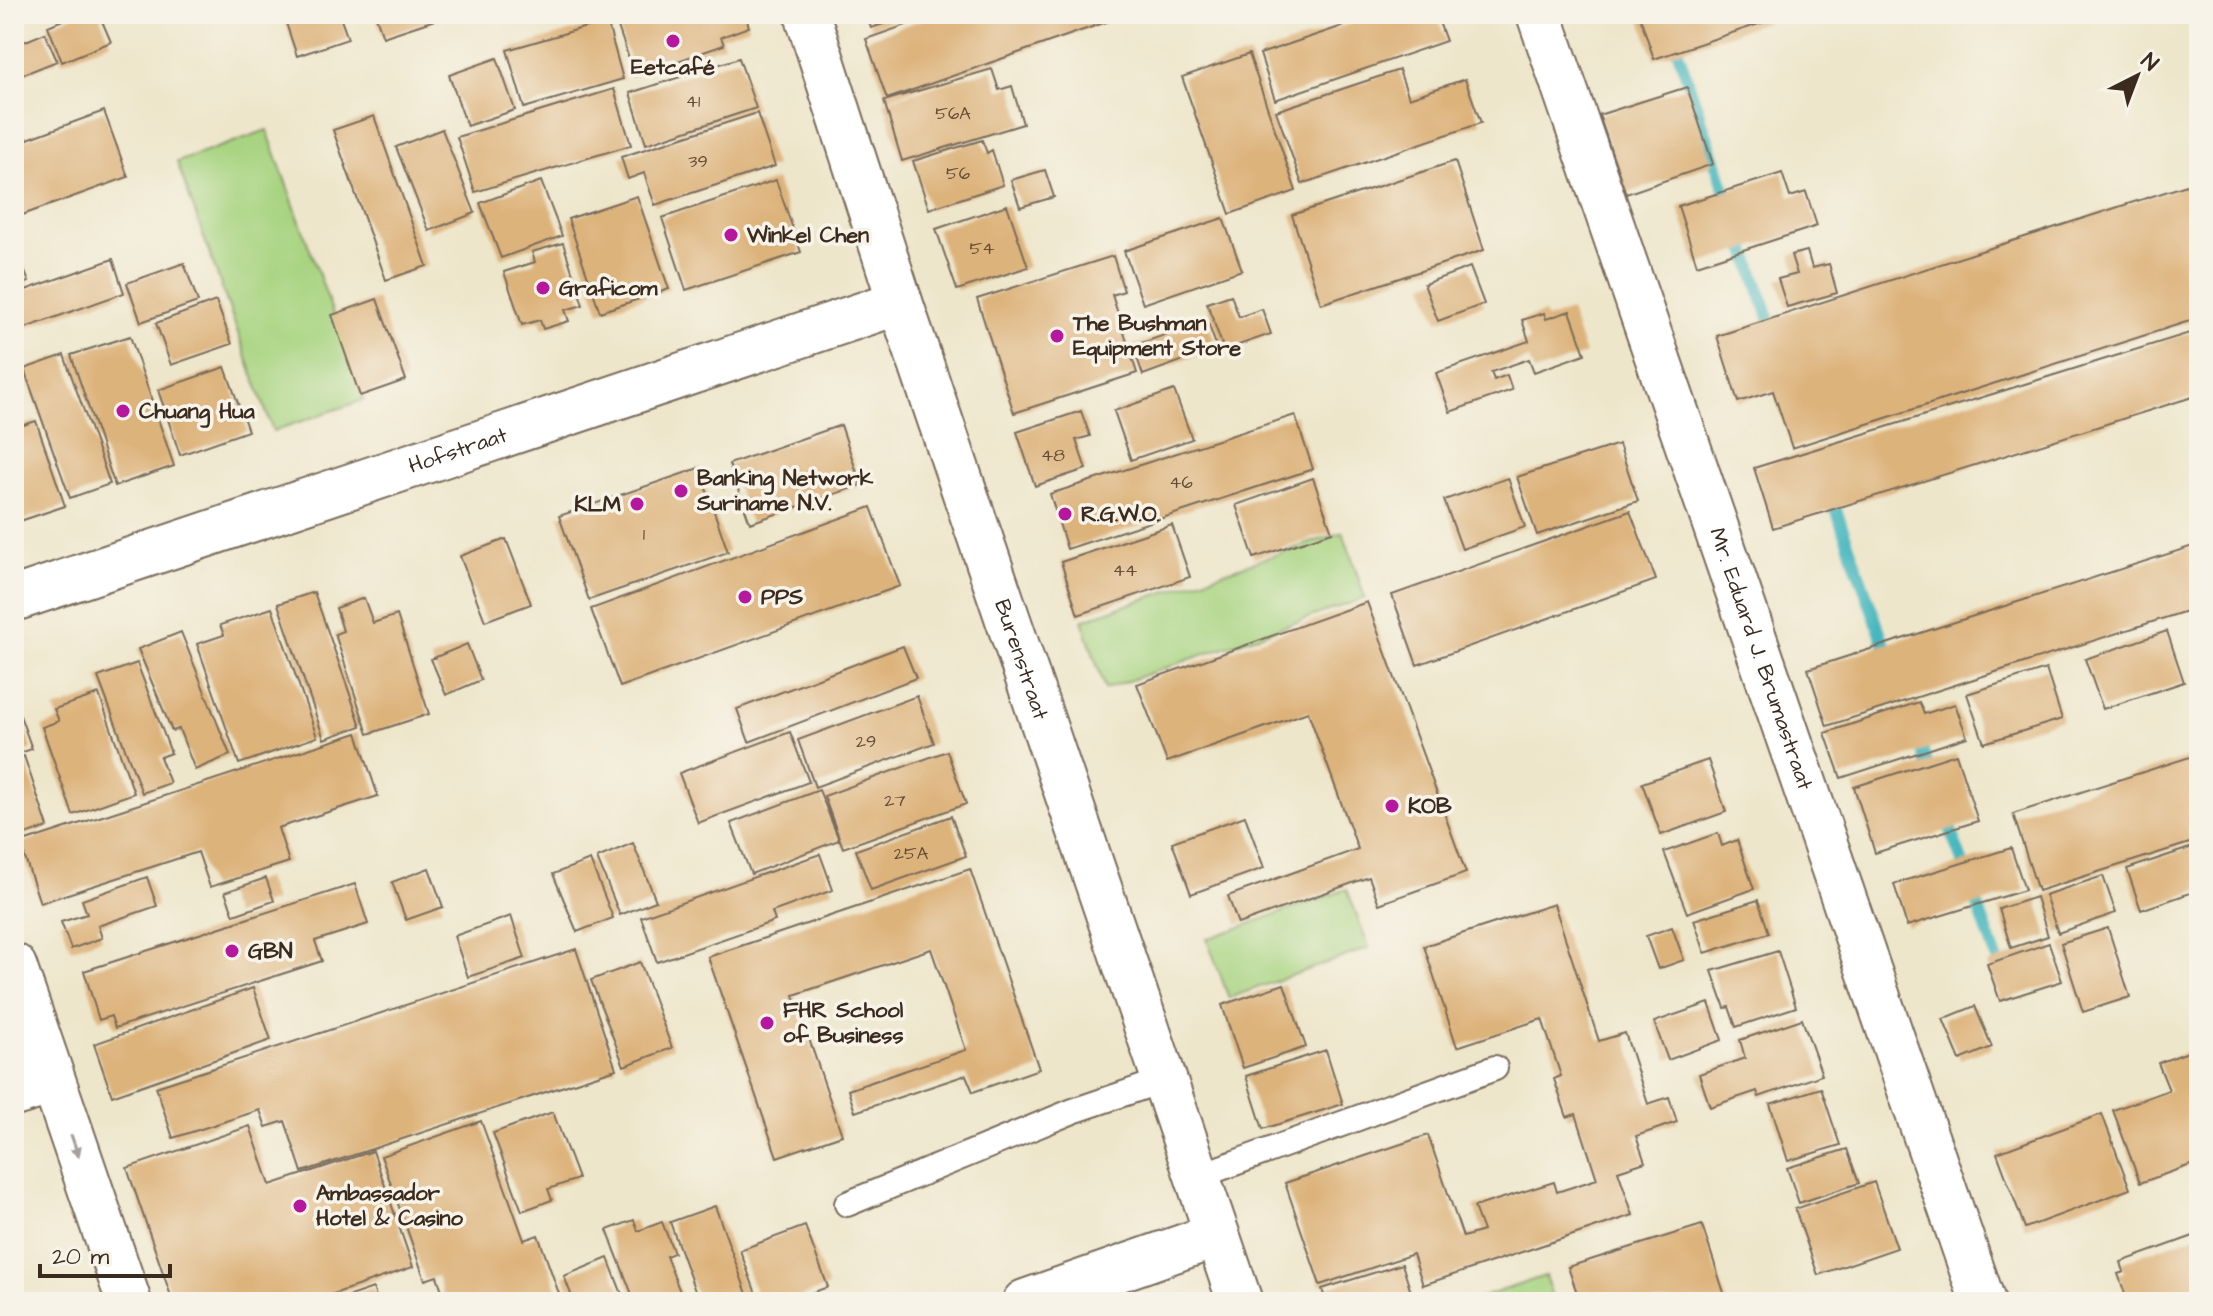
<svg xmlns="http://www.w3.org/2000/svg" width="2213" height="1316" viewBox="0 0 2213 1316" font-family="'Architects Daughter',sans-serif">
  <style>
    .green { fill: #a8d481; stroke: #727f50; stroke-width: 2 }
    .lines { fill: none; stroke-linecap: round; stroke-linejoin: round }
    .stream { stroke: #47b7bf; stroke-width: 12 }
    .building { fill: #ddb37c }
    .service-casing { stroke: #7a6c5b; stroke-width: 28 }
    .minor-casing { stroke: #7a6c5b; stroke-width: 48 }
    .tertiary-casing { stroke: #7a6c5b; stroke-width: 48 }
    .service { stroke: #fff; stroke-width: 24 }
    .minor { stroke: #fff; stroke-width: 44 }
    .tertiary { stroke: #fff; stroke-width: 44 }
    .oneway { fill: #a79f9a }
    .poi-dot { fill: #b5179e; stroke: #f7f3e8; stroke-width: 3 }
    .labels { text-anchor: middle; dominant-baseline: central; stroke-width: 7; stroke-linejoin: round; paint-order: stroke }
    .number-label { font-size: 18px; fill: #644c36 }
    .poi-label { font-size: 22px; font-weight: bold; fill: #3b2a1e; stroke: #f7f3e8; text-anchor: start }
    .street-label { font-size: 22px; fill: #3b2a1e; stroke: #f7f3e8 }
  </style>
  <rect width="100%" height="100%" fill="#f7f3e8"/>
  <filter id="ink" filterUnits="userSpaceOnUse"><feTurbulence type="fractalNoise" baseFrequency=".0125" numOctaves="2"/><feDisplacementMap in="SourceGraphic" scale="16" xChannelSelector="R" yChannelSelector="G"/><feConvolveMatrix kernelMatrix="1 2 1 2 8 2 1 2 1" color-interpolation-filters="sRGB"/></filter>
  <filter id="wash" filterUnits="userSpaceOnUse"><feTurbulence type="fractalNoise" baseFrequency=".006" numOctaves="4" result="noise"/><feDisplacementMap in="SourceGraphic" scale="32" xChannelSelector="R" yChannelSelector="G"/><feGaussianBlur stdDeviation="1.8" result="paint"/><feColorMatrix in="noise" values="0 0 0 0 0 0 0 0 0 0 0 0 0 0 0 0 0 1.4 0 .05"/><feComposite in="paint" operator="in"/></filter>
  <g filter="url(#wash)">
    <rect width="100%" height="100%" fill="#eee6cb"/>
    <path class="green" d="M267,130L364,400L273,431L177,162Z
      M1343,532L1365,598L1105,689L1082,620Z
      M1347,889L1369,948L1229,998L1207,939Z
      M1545,1276L1554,1302H1468Z"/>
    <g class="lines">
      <path class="stream" d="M1665,14L1730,204
        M1741,236L1774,332
        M1830,493L1889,657
        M1918,738L1932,777
        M1946,817L2002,973"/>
    </g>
    <g id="blocks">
      <path class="building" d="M77,14H99L111,42L62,62L48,26Z
        M283,14H339L348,39L297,56Z
        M375,14H450V15L383,37Z
        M628,14H745L749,27L721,37L724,45L635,76L615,18Z
        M866,14H912V15L871,28Z
        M937,14H1129L887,99L866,39Z
        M1378,14H1436L1446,41L1275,100L1260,54Z
        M1639,14H1775L1777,18L1654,59Z
        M607,21L623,79L524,108L507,50Z
        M45,33L57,61L22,75L14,55V46Z
        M1249,54L1296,191L1230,214L1182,77Z
        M497,58L515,110L467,126L449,75Z
        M739,58L756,108L646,144L630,93Z
        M992,69L999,90L1012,86L1023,124L902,161L884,101Z
        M1399,70L1409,98L1465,79L1481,123L1302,184L1276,111Z
        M1687,87L1713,164L1626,194L1599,115Z
        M614,89L631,145L475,192L457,137Z
        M104,111L128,177L14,218V144Z
        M757,113L775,166L655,205L644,173L628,179L621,157Z
        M374,116L427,266L386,280L333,130Z
        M442,129L475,213L429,231L396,147Z
        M982,140L987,153L992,150L1003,185L929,209L913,161Z
        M1455,161L1484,250L1321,304L1292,215Z
        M1045,170L1054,197L1020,207L1011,180Z
        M1782,173L1790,197L1806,192L1817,226L1697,265L1678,206Z
        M776,180L801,252L686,290L662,218Z
        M541,181L562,236L501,258L480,203Z
        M2199,181V318L1792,448L1773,391L1738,402L1717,336Z
        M637,196L669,289L600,312L568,219Z
        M1007,205L1028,267L957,290L936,229Z
        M1223,218L1242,270L1143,304L1124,251Z
        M563,243L583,305L565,310L569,321L543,329L540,320L522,325L504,272L535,262L532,252Z
        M1807,251L1812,268L1829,264L1837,293L1787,307L1778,279L1797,274L1791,255Z
        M1113,256L1124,291L1112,295L1137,373L1014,413L977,299Z
        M113,259L124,293L14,332V294Z
        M184,263L198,302L141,322L127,283Z
        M23,267L29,282L14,287V270Z
        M1470,267L1484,304L1438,321L1424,284Z
        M1231,295L1239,317L1262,309L1271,334L1224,350L1207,303Z
        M377,299L406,380L360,396L332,315Z
        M216,301L232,344L171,365L156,323Z
        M1570,311L1585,354L1534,372L1529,359L1491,372L1494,380L1507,375L1512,390L1450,412L1436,373L1529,341L1522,320L1544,313L1546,319Z
        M1207,320L1217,348L1143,375L1133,346Z
        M2199,330V395L1773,528L1754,468Z
        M130,336L174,466L115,486L71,355Z
        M64,355L110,484L70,498L24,369Z
        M225,367L248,431L180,455L158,390Z
        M1174,390L1192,439L1131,460L1114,411Z
        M1081,411L1090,436L1076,440L1086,469L1035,486L1017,432Z
        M1295,415L1313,469L1067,549L1050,494Z
        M36,421L65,506L14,523V428Z
        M841,425L861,485L750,523L729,464Z
        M1619,444L1638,501L1537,535L1517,477Z
        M699,468L728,552L589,600L559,516Z
        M1313,478L1332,532L1254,558L1236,505Z
        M1508,478L1525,527L1462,549L1444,500Z
        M871,507L900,586L620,687L591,609Z
        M1630,511L1656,580L1417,665L1392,595Z
        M1172,525L1190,577L1078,615L1061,562Z
        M506,539L531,604L485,621L460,556Z
        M2199,544V607L1827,726L1808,669Z
        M314,592L361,726L324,739L278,604Z
        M364,598L373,623L397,615L429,714L368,734L335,634L343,631L336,608Z
        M1367,602L1466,873L1379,904L1369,877L1238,924L1228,896L1358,849L1308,712L1167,762L1137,684Z
        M272,608L317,737L239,764L197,644L224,635L220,625Z
        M2167,631L2184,682L2103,709L2085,659Z
        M181,632L230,755L195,770L179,729L172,731L138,649Z
        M467,644L481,680L446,695L431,659Z
        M903,646L916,678L749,742L737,709Z
        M137,663L171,753L160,757L170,783L142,793L98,677Z
        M2046,669L2062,719L1984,743L1967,694Z
        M99,694L134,793L73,815L42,727L59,721L54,709Z
        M917,696L934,743L815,787L798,740Z
        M14,699L32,749L14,755Z
        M1919,702L1924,714L1955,704L1967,737L1841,778L1825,733Z
        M790,732L809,782L698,823L679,773Z
        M357,733L378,796L278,828L289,862L210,887L198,852L40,903L20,843Z
        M947,751L966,804L843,848L824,796Z
        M1956,754L1978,821L1875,853L1854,787Z
        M2199,754V840L2038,891L2013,814Z
        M24,756L48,827L14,839V760Z
        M1708,760L1726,812L1661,835L1642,783Z
        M819,790L839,840L751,874L731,823Z
        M951,816L966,856L871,890L856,850Z
        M1245,816L1264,868L1191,894L1172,842Z
        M1718,833L1722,846L1737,840L1754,889L1687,913L1664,852Z
        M633,843L656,901L620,915L597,858Z
        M2199,845V890L2141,910L2127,869Z
        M2011,848L2025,890L1907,926L1894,884Z
        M820,854L833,890L772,912L775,921L657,962L641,917Z
        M590,860L613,918L577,932L553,874Z
        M429,868L443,907L406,920L392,882Z
        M970,869L1039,1069L973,1092L966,1075L855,1112L848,1090L966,1050L931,949L794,995L842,1135L777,1157L708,957Z
        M2103,876L2116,913L2058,933L2045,895Z
        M147,877L157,906L98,926L102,938L71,949L61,922L87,914L82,900Z
        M266,878L274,901L234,915L225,892Z
        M355,884L368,924L315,941L322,961L115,1028L111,1016L99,1020L84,971Z
        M2036,897L2048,936L2011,948L1999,909Z
        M1758,900L1769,933L1705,953L1694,920Z
        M1554,904L1599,1041L1625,1033L1648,1104L1669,1097L1677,1122L1636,1136L1645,1162L1618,1171L1633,1215L1423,1285L1413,1254L1320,1285L1285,1183L1428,1135L1463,1237L1483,1231L1474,1207L1554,1182L1557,1192L1597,1179L1576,1114L1567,1117L1554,1079L1561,1076L1542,1019L1457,1047L1424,946Z
        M511,916L525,958L468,977L454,936Z
        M1672,927L1684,960L1658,969L1646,936Z
        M2108,928L2130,997L2083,1012L2061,943Z
        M2049,943L2062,981L2000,1001L1987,964Z
        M576,949L616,1069L302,1172L285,1121L266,1127L260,1110L173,1138L156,1087Z
        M1778,951L1796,1007L1736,1027L1729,1007L1725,1008L1712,971Z
        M640,962L672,1048L624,1066L591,980Z
        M1284,984L1306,1047L1243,1068L1222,1005Z
        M253,988L271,1040L112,1096L94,1044Z
        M1709,1003L1722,1040L1668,1060L1654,1022Z
        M1975,1006L1992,1047L1960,1060L1943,1019Z
        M1802,1019L1822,1075L1759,1097L1757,1091L1710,1107L1699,1074L1745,1058L1740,1040Z
        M2199,1048V1162L2140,1183L2113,1110L2169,1090L2158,1063Z
        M1326,1050L1343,1104L1263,1129L1246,1076Z
        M1821,1088L1840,1145L1788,1161L1770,1104Z
        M553,1112L578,1179L548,1189L552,1200L522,1211L493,1133Z
        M2102,1114L2130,1189L2025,1228L1997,1153Z
        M481,1121L524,1240L538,1235L562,1302H446L437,1276L425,1280L381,1156Z
        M250,1126L270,1185L373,1151L413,1267L310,1302H173L127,1168Z
        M1847,1149L1859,1183L1799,1203L1787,1168Z
        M1874,1182L1897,1248L1818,1275L1795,1209Z
        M715,1206L750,1302H699L670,1222Z
        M634,1220L638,1231L662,1222L674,1253L666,1256L684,1302H635L607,1230Z
        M1702,1225L1727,1302H1580L1568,1267Z
        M805,1226L828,1287L786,1302H759L740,1250Z
        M2199,1234V1300L2128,1302L2118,1274L2124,1272L2121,1262Z
        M608,1258L625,1302H574L564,1276Z
        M1402,1264L1414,1302H1326L1322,1289Z
        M373,1288L378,1302H335V1301Z"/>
    </g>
  </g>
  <g filter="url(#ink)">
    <use href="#blocks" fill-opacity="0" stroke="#7a6c5b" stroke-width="2"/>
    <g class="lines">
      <g class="service-casing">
        <path id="service" d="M1199,1176L1495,1068
          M847,1204L1073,1111L1164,1080"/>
      </g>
      <g class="minor-casing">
        <g id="minor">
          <path id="s1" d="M807,14L900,302L1240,1302"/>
          <path id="s2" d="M1539,14L1983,1302"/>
          <path id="s3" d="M14,599L900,302"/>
          <path d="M1025,1302L1217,1235"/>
        </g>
      </g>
      <g class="tertiary-casing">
        <path id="tertiary" d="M14,966L129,1302
          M14,1094L53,1082"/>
      </g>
      <use href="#service" class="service"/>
      <use href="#minor" class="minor"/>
      <use href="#tertiary" class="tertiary"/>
    </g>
    <defs><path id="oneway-solid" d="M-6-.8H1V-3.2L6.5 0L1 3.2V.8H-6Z" transform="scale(2)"/></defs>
    <use class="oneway" href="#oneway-solid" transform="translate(75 1146) rotate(71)"/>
  </g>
  <g class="poi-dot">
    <circle cx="673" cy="41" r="8"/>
    <circle cx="731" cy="235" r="8"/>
    <circle cx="543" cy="288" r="8"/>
    <circle cx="1057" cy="336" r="8"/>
    <circle cx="123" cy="411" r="8"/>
    <circle cx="681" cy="491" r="8"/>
    <circle cx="637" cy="504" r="8"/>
    <circle cx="1065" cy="514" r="8"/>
    <circle cx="745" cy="597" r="8"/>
    <circle cx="1392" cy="806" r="8"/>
    <circle cx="232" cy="951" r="8"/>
    <circle cx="767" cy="1023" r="8"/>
    <circle cx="300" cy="1206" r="8"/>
  </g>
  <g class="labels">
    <g class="number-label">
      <text x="693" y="101">41</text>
      <text x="953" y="113">56A</text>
      <text x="698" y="161">39</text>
      <text x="958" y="173">56</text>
      <text x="982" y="248">54</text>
      <text x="1053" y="455">48</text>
      <text x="1181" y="482">46</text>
      <text x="644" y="534">1</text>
      <text x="1125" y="570">44</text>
      <text x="866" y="741">29</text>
      <text x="895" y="800">27</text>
      <text x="911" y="853">25A</text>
    </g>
    <g class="poi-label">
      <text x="673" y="67" text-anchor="middle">Eetcafé</text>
      <text x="747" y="235">Winkel Chen</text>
      <text x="559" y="288">Graficom</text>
      <text x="1073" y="323">The Bushman<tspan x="1073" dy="25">Equipment Store</tspan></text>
      <text x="139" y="411">Chuang Hua</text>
      <text x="697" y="478">Banking Network<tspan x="697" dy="25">Suriname N.V.</tspan></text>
      <text x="621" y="504" text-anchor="end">KLM</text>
      <text x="1081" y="514">R.G.W.O.</text>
      <text x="761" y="597">PPS</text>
      <text x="1408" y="806">KOB</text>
      <text x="248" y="951">GBN</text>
      <text x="783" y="1010">FHR School<tspan x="783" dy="25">of Business</tspan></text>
      <text x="316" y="1193">Ambassador<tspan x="316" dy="25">Hotel &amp; Casino</tspan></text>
    </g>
    <g class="street-label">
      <text stroke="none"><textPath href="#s3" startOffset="468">Hofstraat</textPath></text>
      <text stroke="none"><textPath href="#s2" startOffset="682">Mr. Eduard J. Brumastraat</textPath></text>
      <text stroke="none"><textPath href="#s1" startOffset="680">Burenstraat</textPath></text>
    </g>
  </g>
  <rect width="2213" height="1316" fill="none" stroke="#f7f3e8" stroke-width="48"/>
  <g transform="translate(2137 76) rotate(42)" stroke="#f7f3e8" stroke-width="6" paint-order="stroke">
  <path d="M0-6L14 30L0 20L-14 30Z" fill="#3b2a1e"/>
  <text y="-12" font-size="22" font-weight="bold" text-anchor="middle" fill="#3b2a1e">N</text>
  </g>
  <path d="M40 1264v12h130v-12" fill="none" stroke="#3b2a1e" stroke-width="4"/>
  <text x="52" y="1264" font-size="24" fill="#3b2a1e" stroke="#f7f3e8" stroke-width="6" paint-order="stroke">20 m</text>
</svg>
